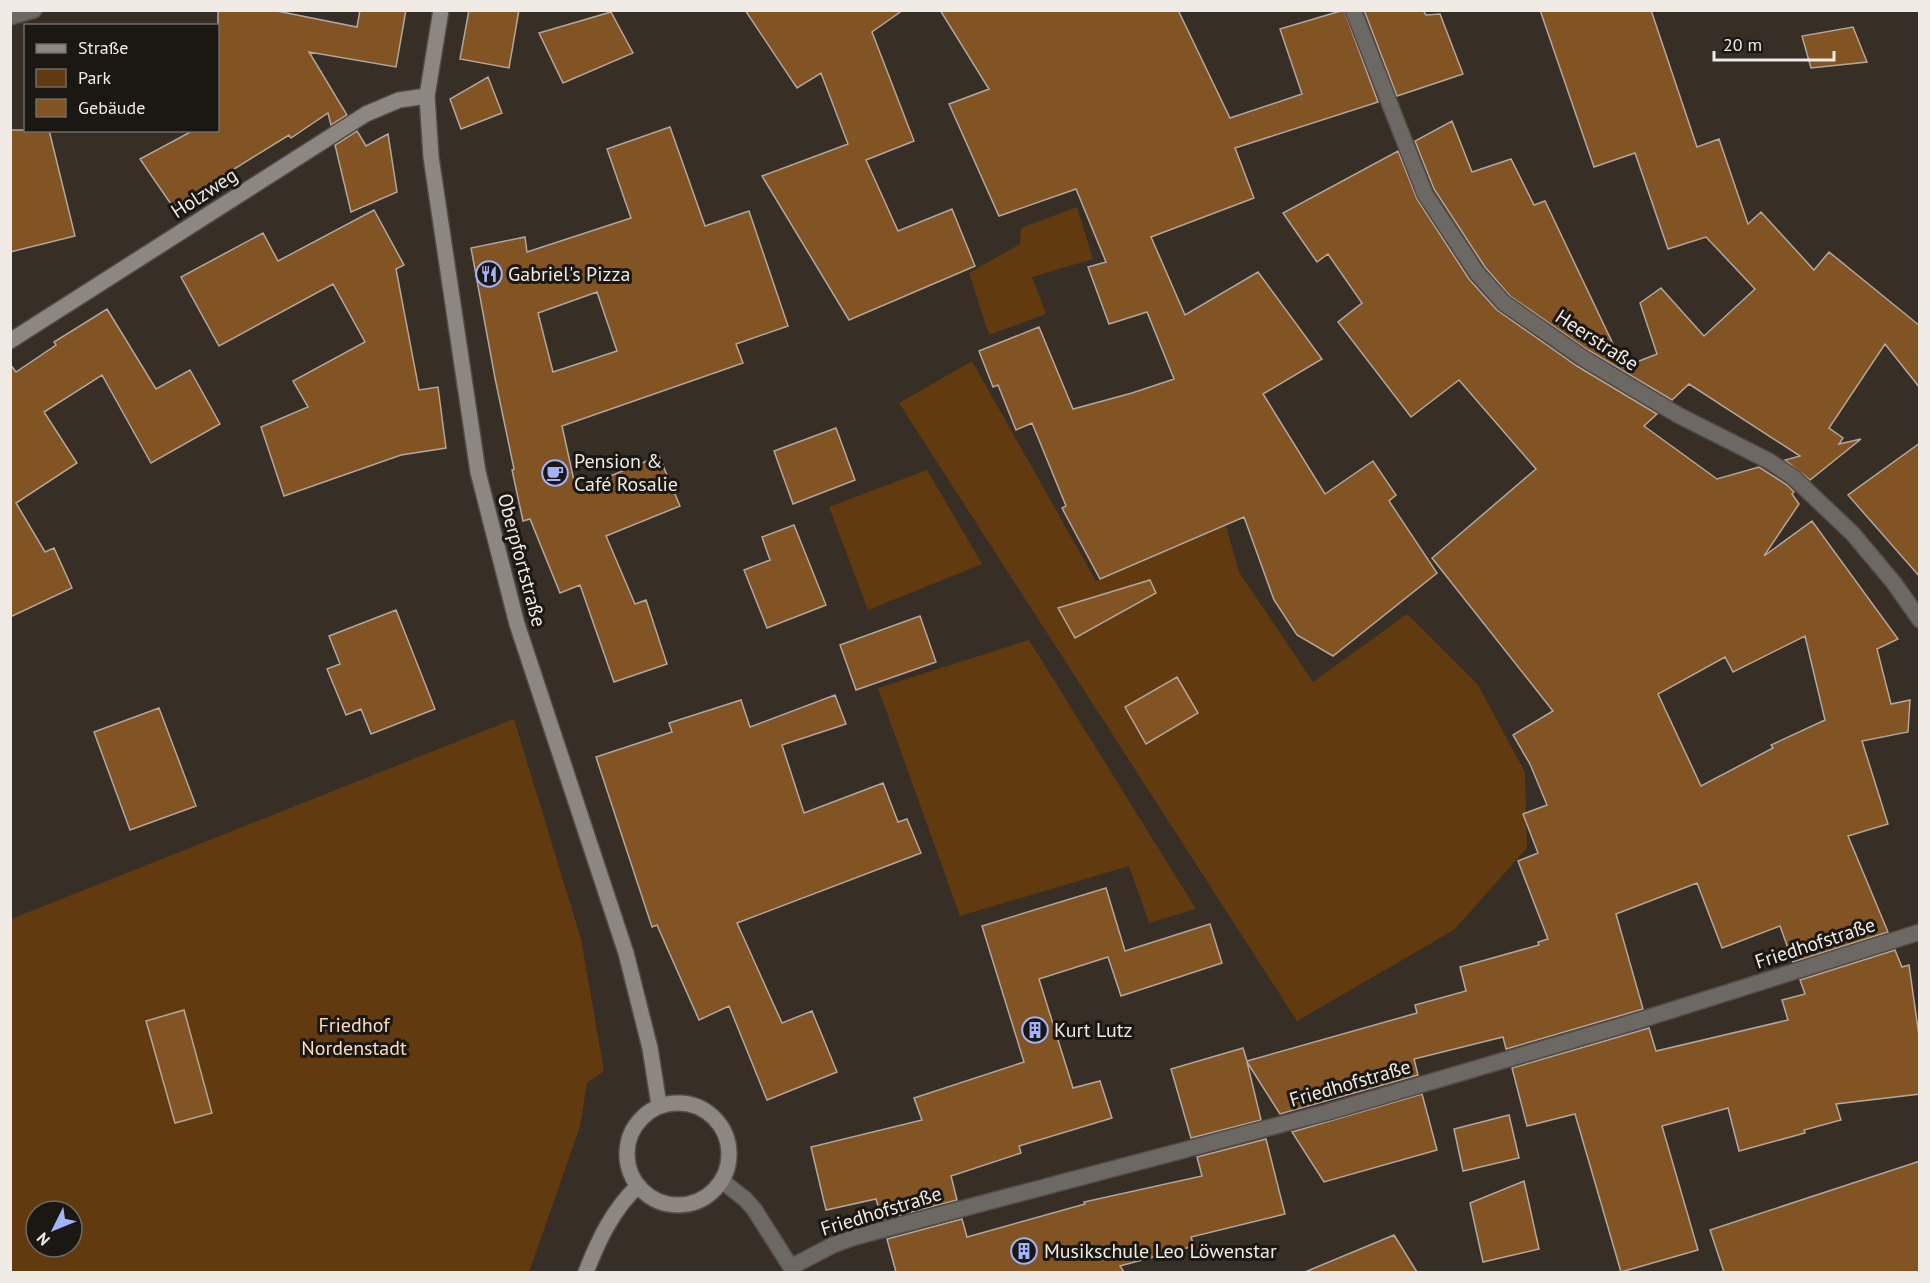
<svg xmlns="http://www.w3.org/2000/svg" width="1930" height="1283" viewBox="0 0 1930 1283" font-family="'PT Sans',sans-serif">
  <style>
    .green { fill: #613a0f; fill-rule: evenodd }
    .building { fill: #825423; stroke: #b2a79e; stroke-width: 1.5; fill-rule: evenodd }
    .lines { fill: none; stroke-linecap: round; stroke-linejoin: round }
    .street-casing { stroke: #554c45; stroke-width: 18 }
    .secondary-casing { stroke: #554c45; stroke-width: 18 }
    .street { stroke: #6c6864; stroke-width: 15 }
    .secondary { stroke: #8e8781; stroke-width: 15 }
    .labels { text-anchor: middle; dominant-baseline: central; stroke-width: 6; stroke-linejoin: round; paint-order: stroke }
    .street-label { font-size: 20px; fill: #f0eae5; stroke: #1b1713 }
    .poi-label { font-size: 20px; fill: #f0eae5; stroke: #1b1713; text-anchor: start }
    .park-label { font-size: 20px; fill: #f8dbc1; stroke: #1b1713 }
  </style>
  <rect width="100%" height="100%" fill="#372e26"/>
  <path class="green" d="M1077,207L1093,259L1032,277L1046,314L989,335L969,273L1020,244L1021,228Z
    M972,361L1096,581L1226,526L1239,572L1313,682L1407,614L1478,685L1525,772L1527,848L1454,930L1297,1021L899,403Z
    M927,470L982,564L868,610L829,507Z
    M1029,640L1196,909L1149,923L1129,866L960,916L878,688Z
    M514,719L581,939L604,1071L587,1083L580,1127L529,1272H11V919ZM36,1211H72V1247H36Z"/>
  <path class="building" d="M218,10H272L357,27L360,10H406L396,67L309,52L347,115L331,125L328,113L291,138L289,135L173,207L140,159L194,130H218Z
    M469,10H519L509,68L460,59Z
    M745,10H903L872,32L914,141L866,160L898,231L952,209L975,266L849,320L762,176L848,144L821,73L797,88Z
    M940,10H1178L1230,118L1302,94L1280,29L1344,10L1378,102L1235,148L1254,198L1151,237L1185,315L1258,272L1322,359L1263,394L1325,494L1373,461L1396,495L1389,501L1437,573L1333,656L1297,635L1274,600L1244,517L1100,579L1062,508L1066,506L1032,423L1016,430L998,385L993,387L979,351L1039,327L1073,409L1132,393L1174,379L1147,312L1109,324L1088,267L1106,262L1076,189L999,216L949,104L989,89Z
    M1364,10H1423L1426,15L1440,14L1463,74L1397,96Z
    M1540,10H1651L1697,147L1719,139L1748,224L1761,212L1814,270L1829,252L1920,326V388L1885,344L1829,428L1843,438L1839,444L1861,439L1810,480L1785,460L1800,456L1689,384L1672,400L1588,350L1510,296L1485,267L1434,189L1415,141L1452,121L1472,172L1511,159L1534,205L1545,201L1624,367L1657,354L1640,303L1661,288L1704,336L1755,289L1706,237L1668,249L1635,153L1594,167Z
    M611,12L633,53L563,83L539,33Z
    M1853,27L1867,62L1811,68L1802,36Z
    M488,77L502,113L461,129L450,99Z
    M670,127L705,226L749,211L788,326L736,344L743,363L562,426L576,490L659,456L680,506L606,536L635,604L646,600L667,664L614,682L580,585L560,593L530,519L523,521L512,470L514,469L495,378L471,248L525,237L527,252L631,218L607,149ZM597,292L617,351L553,372L538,313Z
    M10,130H49L75,236L10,252Z
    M357,131L366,146L388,134L397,192L351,212L335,145Z
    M1398,151L1417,199L1469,279L1497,310L1577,366L1657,414L1644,426L1717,479L1759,467L1787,485L1794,492L1792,494L1799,504L1764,556L1812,521L1898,639L1877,649L1891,704L1910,700L1908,732L1862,741L1888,824L1848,836L1888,932L1793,962L1780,926L1722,948L1697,883L1616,914L1643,1009L1506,1049L1503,1037L1414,1059L1418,1075L1280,1114L1247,1062L1261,1120L1191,1138L1171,1069L1243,1048L1247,1061L1417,1013L1415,1005L1466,991L1460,967L1539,945L1538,942L1548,939L1518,861L1538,853L1523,814L1547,805L1530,764L1513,735L1553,711L1432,558L1536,469L1459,380L1411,417L1338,322L1362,303L1328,254L1317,262L1283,213ZM1805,636L1825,720L1771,745L1773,748L1701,786L1658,694L1725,657L1733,672Z
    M374,210L404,265L396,269L419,390L438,387L446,448L401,455L284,496L261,427L308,407L293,381L365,342L333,284L219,346L181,277L263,233L278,261Z
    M107,309L156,389L190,370L220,424L151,463L102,375L44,412L77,463L16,503L45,552L54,548L72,588L10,617V364L16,372L56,345L54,342Z
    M836,428L855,480L793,504L774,451Z
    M1920,443V577L1848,495Z
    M794,525L826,605L767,628L744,570L770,560L762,537Z
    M1150,580L1156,593L1075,638L1058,608Z
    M396,610L435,709L371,734L361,709L346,715L327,669L340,664L329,636Z
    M920,616L936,662L856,690L840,645Z
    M1177,677L1198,713L1146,744L1125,707Z
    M835,695L846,724L782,745L804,813L883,783L898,822L907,819L921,853L737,923L782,1023L812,1011L837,1072L767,1100L729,1006L699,1020L657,925L652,927L596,757L672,732L669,723L741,700L750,727Z
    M159,708L196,806L130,830L94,732Z
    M1106,888L1125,951L1210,924L1222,963L1121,996L1108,957L1039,979L1073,1088L1100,1081L1112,1118L1019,1146L1021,1153L951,1176L957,1200L882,1220L876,1199L826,1210L811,1147L922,1120L914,1098L1024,1062L982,926Z
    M1895,950L1902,967L1909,965L1920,1043V1094L1836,1104L1841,1120L1804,1130L1805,1133L1739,1151L1728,1108L1662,1126L1698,1250L1621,1272L1575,1114L1527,1126L1512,1068L1649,1028L1656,1051L1788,1020L1782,1000L1805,994L1800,980Z
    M184,1010L212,1113L175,1123L146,1021Z
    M1422,1094L1437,1150L1324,1182L1292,1132Z
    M1509,1115L1519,1158L1463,1171L1454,1129Z
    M1266,1139L1285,1214L1191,1237L1194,1246L1120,1266L1124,1272H896L887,1239L962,1219L967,1237L1085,1204L1084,1202L1202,1176L1197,1157Z
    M1920,1161V1272H1724L1710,1230Z
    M1524,1181L1539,1249L1483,1262L1470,1203Z
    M1394,1235L1417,1272H1305Z"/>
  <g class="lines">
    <g class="street-casing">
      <path id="street" d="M1353,10L1425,194L1477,273L1504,303L1583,358L1678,415L1769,461L1793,477L1853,534L1894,583L1920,620
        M10,17L34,10
        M722,1181L745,1199L754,1209L794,1272
        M791,1267L833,1245L855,1237L1328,1112L1634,1022L1920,932"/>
    </g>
    <g class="secondary-casing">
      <path id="secondary" d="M441,10L427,96L431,157L478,472L517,624L626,953L650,1048L659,1105
        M10,341L366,114L399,100L427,96
        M627 1154a51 51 0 1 1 102 0a51 51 0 1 1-102 0Z
        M586,1272C598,1241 613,1209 638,1186"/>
    </g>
    <use href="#street" class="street"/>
    <use href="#secondary" class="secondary"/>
  </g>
  <defs>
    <g id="restaurant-ring" transform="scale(1.35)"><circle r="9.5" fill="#1b1713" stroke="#a2b2fd" stroke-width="1.5"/><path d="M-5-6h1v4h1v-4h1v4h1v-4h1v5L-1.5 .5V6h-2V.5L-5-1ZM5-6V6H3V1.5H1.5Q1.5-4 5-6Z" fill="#a2b2fd"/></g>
    <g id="cafe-ring" transform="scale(1.35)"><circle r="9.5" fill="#1b1713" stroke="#a2b2fd" stroke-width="1.5"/><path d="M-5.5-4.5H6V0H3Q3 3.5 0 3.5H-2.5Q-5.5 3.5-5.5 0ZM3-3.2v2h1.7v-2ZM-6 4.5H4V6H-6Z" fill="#a2b2fd"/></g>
    <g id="building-ring" transform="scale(1.35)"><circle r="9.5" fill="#1b1713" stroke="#a2b2fd" stroke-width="1.5"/><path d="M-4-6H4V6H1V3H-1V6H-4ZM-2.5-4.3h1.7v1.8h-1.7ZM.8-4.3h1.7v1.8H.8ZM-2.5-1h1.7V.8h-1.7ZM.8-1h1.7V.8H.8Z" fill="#a2b2fd"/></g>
  </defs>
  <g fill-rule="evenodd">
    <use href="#restaurant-ring" x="489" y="274"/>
    <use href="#cafe-ring" x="555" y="473"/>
    <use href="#building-ring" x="1035" y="1030"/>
    <use href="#building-ring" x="1024" y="1251"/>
  </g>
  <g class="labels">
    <g class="street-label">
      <text transform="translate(204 193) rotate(-33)">Holzweg</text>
      <text transform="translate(1597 340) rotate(33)">Heerstraße</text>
      <text transform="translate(522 560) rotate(75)">Oberpfortstraße</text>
      <text transform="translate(1815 943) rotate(-18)">Friedhofstraße</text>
      <text transform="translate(1350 1083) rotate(-16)">Friedhofstraße</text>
      <text transform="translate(881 1211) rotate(-17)">Friedhofstraße</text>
    </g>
    <g class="poi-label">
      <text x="508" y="274">Gabriel's Pizza</text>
      <text x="574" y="461">Pension &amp;<tspan x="574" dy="23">Café Rosalie</tspan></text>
      <text x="1054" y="1030">Kurt Lutz</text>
      <text x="1044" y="1251">Musikschule Leo Löwenstar</text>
    </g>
    <g class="park-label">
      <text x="354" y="1025">Friedhof<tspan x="354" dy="23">Nordenstadt</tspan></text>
    </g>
  </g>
  <rect width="1930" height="1283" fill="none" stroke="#f0eae5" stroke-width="24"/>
  <rect x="24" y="24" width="195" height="108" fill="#1b1713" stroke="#706b67" stroke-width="1.5"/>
  <rect x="36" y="44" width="30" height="9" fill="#8e8781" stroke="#706b67" stroke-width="1.5"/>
  <text x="78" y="54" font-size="18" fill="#f0eae5">Straße</text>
  <rect x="36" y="69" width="30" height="18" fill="#613a0f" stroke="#706b67" stroke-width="1.5"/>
  <text x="78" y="84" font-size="18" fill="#f0eae5">Park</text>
  <rect x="36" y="99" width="30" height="18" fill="#825423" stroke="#706b67" stroke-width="1.5"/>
  <text x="78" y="114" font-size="18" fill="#f0eae5">Gebäude</text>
  <g transform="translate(54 1229) rotate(227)"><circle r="28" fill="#1b1713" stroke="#706b67" stroke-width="1.5"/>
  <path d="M0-4.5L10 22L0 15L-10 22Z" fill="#a2b2fd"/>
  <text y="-9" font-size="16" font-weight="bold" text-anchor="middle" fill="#f0eae5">N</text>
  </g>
  <path d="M1714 51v9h120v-9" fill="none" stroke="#f0eae5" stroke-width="3"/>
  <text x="1723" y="51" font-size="18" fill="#f0eae5" stroke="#1b1713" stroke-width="4.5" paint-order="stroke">20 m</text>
</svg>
